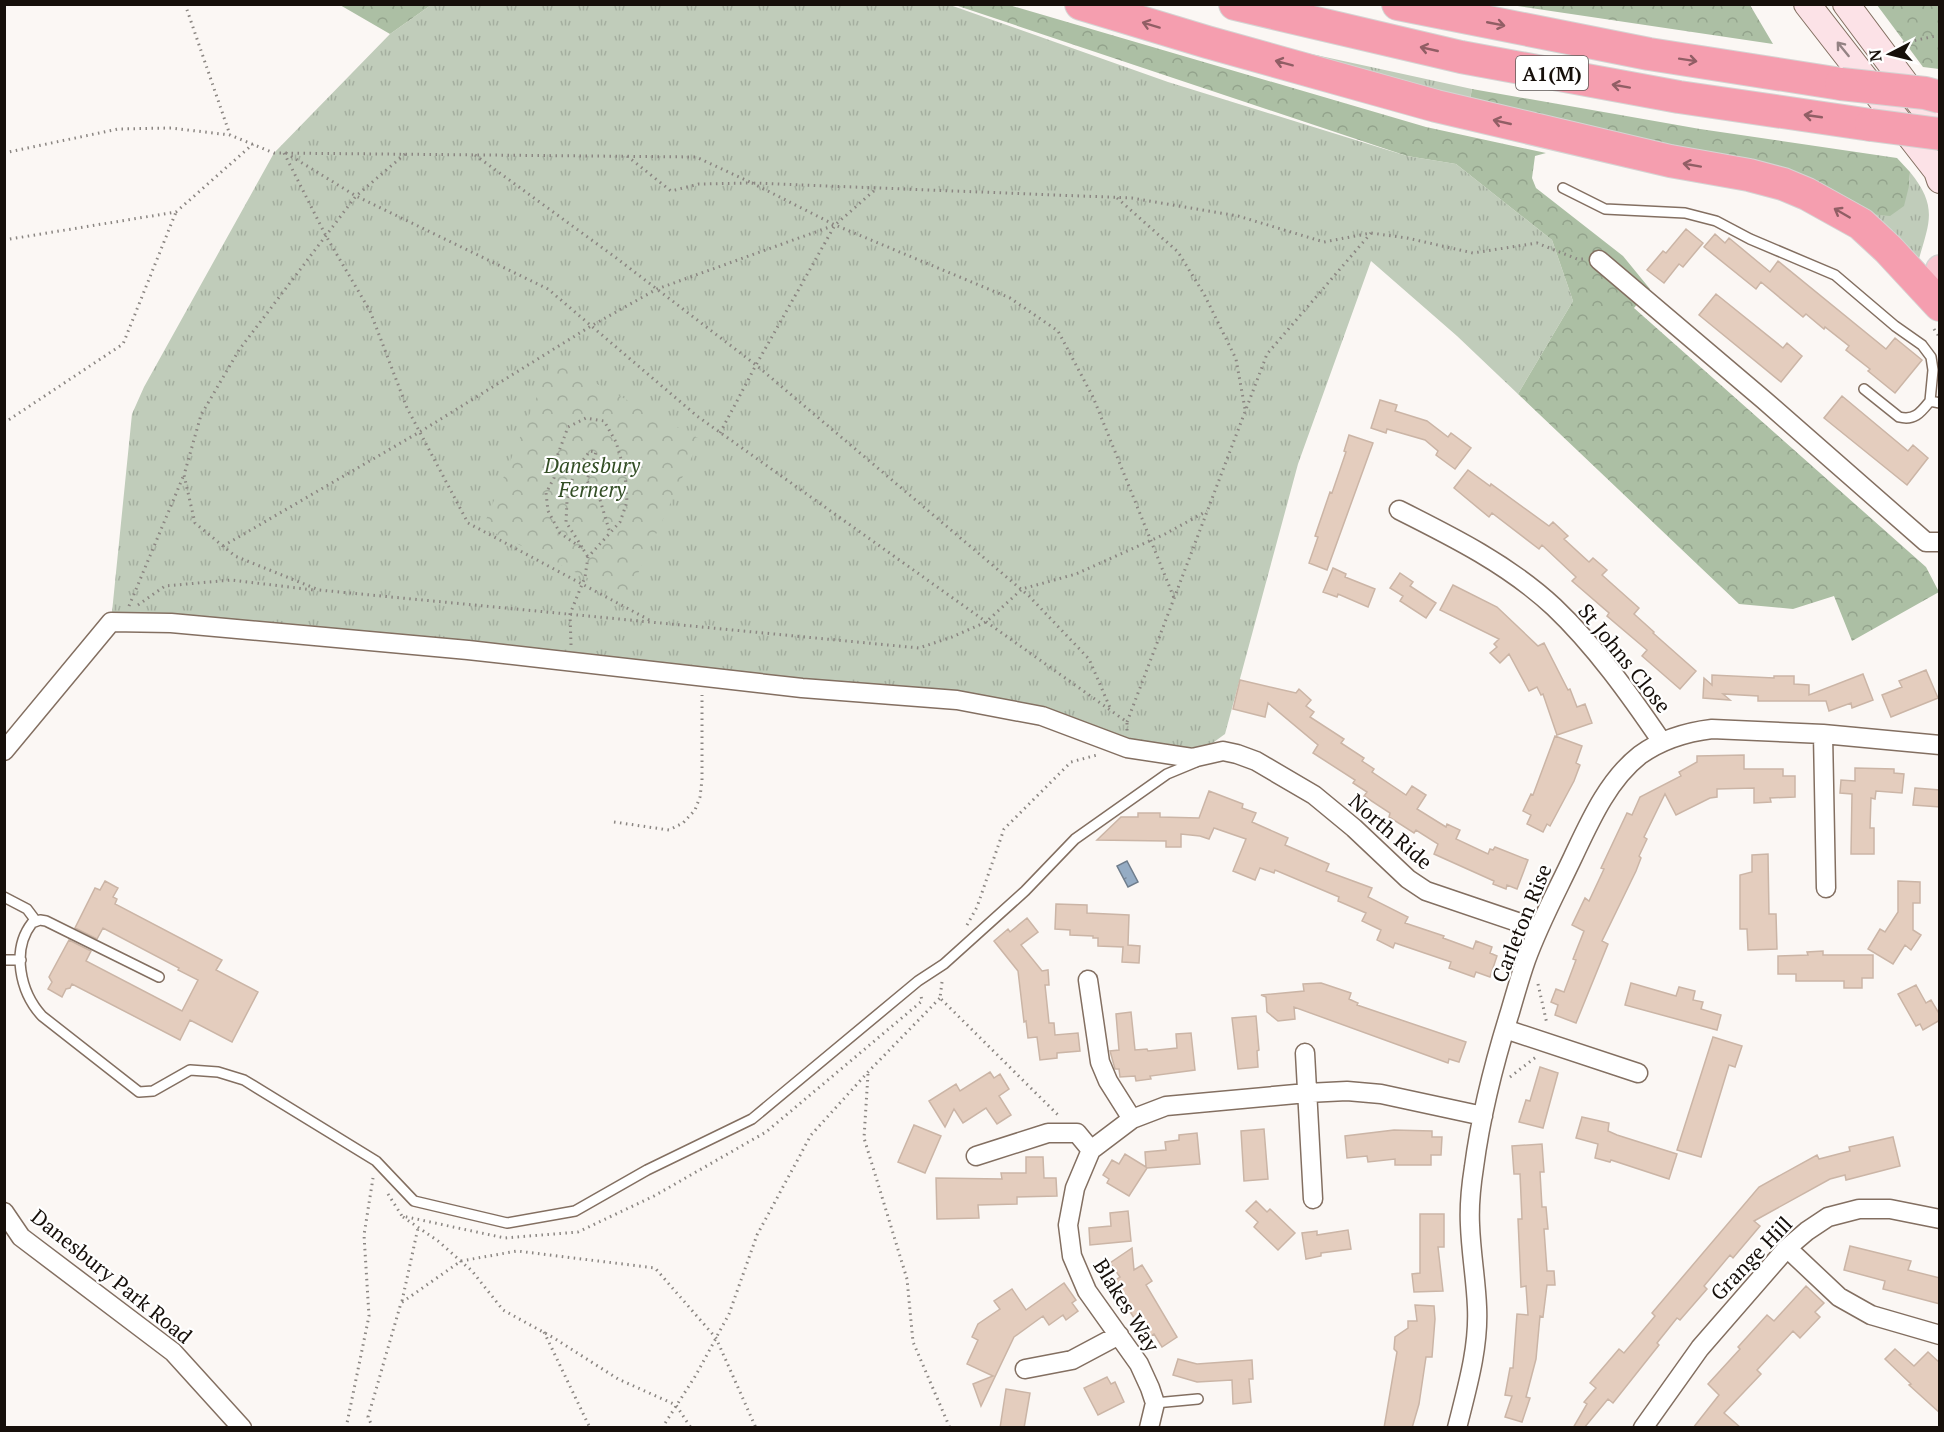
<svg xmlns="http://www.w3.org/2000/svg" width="1944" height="1432" viewBox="0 0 1944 1432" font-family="'PT Serif',serif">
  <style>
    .grass { fill: url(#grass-tufts) }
    .forest { fill: url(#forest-crowns) }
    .park { fill: url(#park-crowns) }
    .water { fill: url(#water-ripples); stroke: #6f7d8c; stroke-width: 1.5 }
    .building { fill: #e4cdbe; stroke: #cbb5a6; stroke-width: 1.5 }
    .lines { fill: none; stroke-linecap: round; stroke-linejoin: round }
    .lane-casing { stroke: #836f61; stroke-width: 12 }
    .street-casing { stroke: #836f61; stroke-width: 21 }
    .secondary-casing { stroke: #836f61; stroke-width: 28 }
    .primary-casing { stroke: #d5d4d3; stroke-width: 30 }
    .highway-casing { stroke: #d5d4d3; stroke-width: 34 }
    .path { stroke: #8b8682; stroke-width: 3; stroke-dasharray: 1.5 4.5; stroke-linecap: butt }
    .lane { stroke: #fff; stroke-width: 9 }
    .street { stroke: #fff; stroke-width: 18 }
    .secondary { stroke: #fce2e7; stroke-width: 26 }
    .primary { stroke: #f9c5cf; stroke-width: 27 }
    .highway { stroke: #f59eaf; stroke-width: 32 }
    .highway-bridge-casing { stroke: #d5d4d3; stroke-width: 34; stroke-linecap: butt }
    .highway-bridge { stroke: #f59eaf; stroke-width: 32 }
    .oneway { stroke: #915e65 }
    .oneway2 { stroke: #948384 }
    .labels { text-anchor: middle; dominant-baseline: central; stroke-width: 4.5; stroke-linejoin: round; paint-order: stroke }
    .shield { fill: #fff; stroke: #5c5754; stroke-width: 1.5 }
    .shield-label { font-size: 20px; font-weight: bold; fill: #160f0a }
    .park-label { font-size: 21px; font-style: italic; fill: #334e25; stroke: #fff }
    .street-label { font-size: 21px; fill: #160f0a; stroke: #fff }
  </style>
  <defs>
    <pattern id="grass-tufts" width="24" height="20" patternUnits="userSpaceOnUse" patternTransform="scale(1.5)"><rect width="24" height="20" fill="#c0ccba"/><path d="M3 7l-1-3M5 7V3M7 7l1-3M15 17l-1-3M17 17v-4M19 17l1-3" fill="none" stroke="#a4ae9f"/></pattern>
    <pattern id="forest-crowns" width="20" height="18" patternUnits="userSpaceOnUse" patternTransform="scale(1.5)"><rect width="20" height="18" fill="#acbfa4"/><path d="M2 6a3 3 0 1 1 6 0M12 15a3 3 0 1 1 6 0" fill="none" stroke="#93a38c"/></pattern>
    <pattern id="park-crowns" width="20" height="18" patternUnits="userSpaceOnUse" patternTransform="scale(1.5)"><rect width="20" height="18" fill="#c0ccba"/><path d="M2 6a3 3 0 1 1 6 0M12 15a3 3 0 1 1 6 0" fill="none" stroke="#a4ae9f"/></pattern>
    <pattern id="water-ripples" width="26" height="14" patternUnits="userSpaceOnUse" patternTransform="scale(1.5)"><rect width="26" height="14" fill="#95acc4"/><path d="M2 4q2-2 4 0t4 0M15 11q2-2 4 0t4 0" fill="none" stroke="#798a9d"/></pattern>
  </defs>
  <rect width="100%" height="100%" fill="#fbf7f4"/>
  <path class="grass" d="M431,5H950L1168,82L1407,156L1456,164L1552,240L1573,301L1518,394L1457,336L1371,261L1298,464L1225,734L1192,758L1042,716L111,622L132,414L144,387L274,153L390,34Z
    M1220,34L1472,89L1469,104Z
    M1910,172C1940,209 1928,224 1917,266L1870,214L1909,186Z"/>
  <path class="forest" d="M340,5H431L390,34Z
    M955,5H1009L1426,127L1546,153L1535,156L1532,178L1536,188L1623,256L1650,289L1634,308L1926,567L1939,592L1852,641L1834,596L1793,609L1739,604L1518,394L1573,301L1552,240L1456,164L1407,156Z
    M1511,5H1750L1773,44Z
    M1877,5H1939V69L1923,67Z
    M1472,89L1700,129L1897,158L1910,172L1909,186L1904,206L1890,216L1870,214L1469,104Z"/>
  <path class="park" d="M552,360L700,439L629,593L585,577L483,527Z"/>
  <path class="water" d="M1127,861L1138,882L1128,887L1117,866Z"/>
  <path class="building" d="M1686,229L1703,243L1683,267L1679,264L1664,283L1647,270L1663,251L1666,253Z
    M1715,234L1725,243L1729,238L1770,272L1778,261L1886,349L1895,338L1922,360L1895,393L1868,371L1870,369L1846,350L1849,346L1825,327L1824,329L1806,314L1803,317L1761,282L1756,289L1704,247Z
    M1716,294L1783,348L1787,343L1802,356L1781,382L1699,315Z
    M1842,396L1908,451L1913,445L1928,458L1907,485L1824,418Z
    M1380,400L1397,405L1395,411L1427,421L1448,437L1451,433L1471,448L1455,469L1436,455L1438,451L1425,440L1387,429L1386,433L1371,428Z
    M1349,435L1373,443L1327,570L1309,563L1318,537L1315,536L1330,492L1332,493L1346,452L1344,451Z
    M1468,470L1490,486L1491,484L1549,526L1553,522L1568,536L1564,539L1589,562L1593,558L1607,570L1602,575L1639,608L1634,614L1654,632L1653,633L1696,671L1680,689L1642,656L1647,650L1607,616L1609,613L1572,581L1576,577L1542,545L1539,549L1492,513L1489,517L1454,488Z
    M1333,568L1346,574L1345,577L1375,589L1368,607L1338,594L1337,597L1323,592Z
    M1400,573L1413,582L1410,586L1436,603L1426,618L1400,601L1403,596L1390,588Z
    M1453,585L1497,607L1538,646L1544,643L1568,690L1570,689L1577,707L1585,704L1592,723L1557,735L1543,694L1541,695L1537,687L1529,691L1509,654L1500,663L1490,653L1497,647L1494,644L1499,639L1440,610Z
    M1926,670L1938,698L1891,717L1882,695L1902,687L1899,681Z
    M1863,674L1873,700L1852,708L1851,703L1829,711L1826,701H1758V696L1723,694L1730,700L1703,698L1704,678L1712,685V675L1774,678V676H1794V684L1809,685V695Z
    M1240,680L1296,693L1299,689L1311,700L1306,706L1314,712L1310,717L1344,739L1341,743L1364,758L1362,761L1374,769L1372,772L1406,795L1412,786L1426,795L1417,809L1446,827L1447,824L1460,830L1456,839L1488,854L1490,849L1493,850L1495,847L1528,860L1517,889L1507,885L1506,889L1493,884L1494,881L1434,854L1438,844L1416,830L1414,833L1389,817L1390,813L1364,796L1367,792L1353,783L1355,780L1313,753L1318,745L1268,703L1265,717L1233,709Z
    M1555,736L1582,746L1576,763L1580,765L1574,781L1550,826L1547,824L1543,832L1527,824L1531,815L1523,811L1531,794L1533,795Z
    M1744,755V769H1783V776H1795V797L1770,798L1771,802L1754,803V788L1717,789V797L1710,798L1676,815L1665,794L1644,837L1647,839L1639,856L1641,858L1636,871L1602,941L1608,944L1576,1023L1555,1015L1558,1005L1551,1002L1556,989L1564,992L1576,960L1573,959L1584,931L1572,925L1585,898L1589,901L1604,869L1601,868L1627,813L1632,815L1640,797L1681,776L1679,772L1697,762V756Z
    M1855,768L1894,769V773L1904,774L1902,793L1876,791L1875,799L1871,798L1870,828H1874V854H1851L1852,794L1840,793L1841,780L1855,781Z
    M1915,788L1940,790V807L1913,805Z
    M1209,791L1243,804L1242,808L1256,813L1252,822L1288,838L1285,845L1329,864L1326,871L1372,888L1368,897L1408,917L1405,923L1444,936L1443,938L1473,949L1476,941L1492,947L1490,953L1497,956L1490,977L1476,972L1474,977L1449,968L1451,962L1395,943L1393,948L1377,940L1381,930L1362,921L1366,913L1338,901L1339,897L1275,870L1274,873L1260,868L1255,880L1233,871L1246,839L1214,828L1209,839L1200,836L1181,834V847H1166V841L1097,840L1121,817H1138V813H1160V817L1199,818Z
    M1768,854L1769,914H1776L1777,949L1748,950L1747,929H1740V875L1752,872V855Z
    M105,881L118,888L113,897L117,899L115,904L222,960L216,970L258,992L232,1042L190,1020L180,1040L72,984L70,988L66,989L62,997L48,989L52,982L49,977L69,940L91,951L86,961L182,1011L198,980L178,970L179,968L103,928L97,939L75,928L95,888L100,890Z
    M1898,881L1920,882V903H1913V930L1921,935L1911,950L1905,945L1893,964L1868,949L1880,929L1885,932L1898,912Z
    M1056,904L1087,905V913L1129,915L1128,945L1140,946L1139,963L1122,962L1123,947L1098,946V938H1093V936L1070,935V930L1055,929Z
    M1027,918L1038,932L1021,945L1042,971L1048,970L1049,985H1045L1049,1023H1054L1055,1035L1078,1033L1080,1051L1057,1053V1058L1040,1060L1037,1037L1028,1038L1026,1021L1024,1022L1018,971L994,941L1008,929L1010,932Z
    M1823,951V955H1873V978H1862V988H1844V981H1796V974H1778V956L1808,955L1807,952Z
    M1321,983L1351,993L1349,999L1358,1003L1357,1005L1466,1042L1459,1062L1449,1059L1448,1063L1294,1007L1295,1019L1278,1021L1267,1012L1266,997L1261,995L1304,991L1303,984Z
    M1631,983L1676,996L1679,987L1695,991L1693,1000L1703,1002L1701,1009L1721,1015L1717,1030L1625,1005Z
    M1916,985L1926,1003L1931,1000L1940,1015V1020L1923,1030L1920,1024L1916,1026L1898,994Z
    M1131,1012L1135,1050L1147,1049L1148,1051L1177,1048L1176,1034L1191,1033L1195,1070L1150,1076L1151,1079L1136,1081L1135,1076L1120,1077L1119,1069H1115L1110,1051L1119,1050L1116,1014Z
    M1256,1016L1259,1050L1257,1051L1258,1067L1238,1069L1232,1018Z
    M1713,1037L1742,1046L1735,1067L1729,1065L1701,1157L1677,1150Z
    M1540,1067L1558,1073L1543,1128L1519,1122L1526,1100L1530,1101Z
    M990,1072L994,1078L1000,1074L1009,1089L999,1096L1011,1115L997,1124L986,1108L963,1123L954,1109L945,1127L929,1101L956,1084L960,1091Z
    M1582,1117L1609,1123L1608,1131L1617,1135L1677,1154L1669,1179L1611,1160L1610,1162L1595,1158L1598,1144L1576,1138Z
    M914,1125L941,1136L925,1173L898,1162Z
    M1264,1129L1268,1179L1244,1181L1241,1131Z
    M1394,1130L1432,1131V1137H1442L1441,1155H1431V1165H1395V1159L1368,1162L1367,1156L1347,1158L1345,1136Z
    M1197,1133L1200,1164L1147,1168L1129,1196L1107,1183L1109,1179L1103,1175L1112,1160L1119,1164L1125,1154L1146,1167L1145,1152L1166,1150L1165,1142L1179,1140V1135Z
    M1893,1137L1900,1166L1846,1180L1845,1175L1830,1179L1754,1221L1760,1226L1733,1258L1730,1255L1704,1286L1707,1289L1680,1320L1677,1318L1657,1343L1659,1345L1613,1403L1608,1399L1584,1428H1573L1587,1404L1584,1402L1596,1388L1590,1383L1619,1349L1624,1353L1655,1316L1652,1313L1759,1187L1817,1155L1819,1159L1850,1151L1849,1147Z
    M1542,1144L1544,1172H1540L1542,1207H1546L1548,1229H1544L1547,1271H1554L1555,1285H1547L1543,1317L1540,1316L1536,1359L1526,1397L1530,1398L1522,1422L1505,1417L1512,1396L1505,1395L1510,1368H1513L1517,1314L1528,1315L1526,1286L1521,1287L1518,1219H1522L1520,1174H1514L1512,1146Z
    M1026,1157H1043L1044,1178H1056L1057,1196L1017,1197V1204L978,1205L979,1218L937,1219L936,1178L1002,1179L1001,1173H1026Z
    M1256,1201L1267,1212L1270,1209L1295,1233L1278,1250L1254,1227L1258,1222L1246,1211Z
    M1128,1211L1131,1241L1090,1245L1089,1228L1111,1226L1110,1213Z
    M1420,1214H1444V1247H1438L1443,1291L1414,1292L1412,1274L1420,1273Z
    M1348,1230L1351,1249L1321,1253V1256L1306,1259L1302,1233L1317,1231V1235Z
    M1850,1246L1911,1261L1908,1270L1940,1278V1304L1883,1289L1885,1281L1844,1270Z
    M1132,1248L1134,1270L1142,1265L1152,1281L1146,1285L1177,1337L1162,1347L1154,1334L1147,1338L1129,1310L1127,1311L1118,1299L1123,1295L1114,1281L1120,1277L1110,1263Z
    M1064,1283L1076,1300L1072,1303L1078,1311L1066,1320L1063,1315L1049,1325L1043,1316L1014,1337L981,1406L973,1384L993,1376L967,1364L978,1340L972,1337L978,1324L1000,1309L994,1301L1012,1289L1026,1310Z
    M1806,1286L1824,1303L1815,1312L1820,1317L1800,1338L1793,1331L1757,1370L1761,1374L1724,1413L1741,1428H1693L1719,1395L1708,1384L1740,1349L1738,1347L1767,1315L1774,1321Z
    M1415,1305L1434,1306L1435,1319L1432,1357H1426L1419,1404L1412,1428H1384L1397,1352L1394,1349L1395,1337L1408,1328V1321H1417Z
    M1895,1349L1914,1366L1928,1352L1940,1363V1413L1909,1385L1911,1384L1885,1359Z
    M1178,1359L1197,1364L1252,1360L1253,1379H1249L1251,1402L1233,1404L1232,1380L1197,1382L1173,1375Z
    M1107,1377L1111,1384L1115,1382L1124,1402L1098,1415L1084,1388Z
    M1006,1389L1030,1393L1024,1428H1000Z"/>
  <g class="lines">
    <g class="lane-casing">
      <path id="lane" d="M1563,188L1605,209L1685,213L1716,221L1750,239L1835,275L1895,326L1922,345L1931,357L1933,370L1930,401L1940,403
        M1864,389L1899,417C1915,421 1921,412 1930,401
        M4,897L27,909L36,921
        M4,960H21
        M159,977L46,921L40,920L32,923C11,950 20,992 42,1016L139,1092L153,1091L190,1070L218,1072L244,1080L376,1161L414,1201L507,1223L575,1211L647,1170L752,1119L918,981L944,964L1025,891L1075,839L1167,774L1196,762
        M1155,1403L1198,1399"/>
    </g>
    <g class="street-casing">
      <path id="street" d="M1599,260L1764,400L1926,542H1940
        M1399,510C1453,537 1509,565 1554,607C1595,646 1630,695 1662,742
        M1823,734L1826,888
        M4,751L111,622L171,623L468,650L802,688L957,700L1042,716L1127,748L1192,758L1223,751L1237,754L1256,761L1314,795L1354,828L1408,879L1426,891L1538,929
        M1088,980L1100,1062L1108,1081L1132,1119
        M1505,1029L1638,1073
        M1305,1053L1313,1199
        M976,1156L1048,1133H1077L1091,1150
        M4,1212L21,1237L173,1352L242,1428
        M1787,1248L1839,1297L1871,1315L1940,1335
        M1025,1369L1072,1360L1119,1335
        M1149,1428L1155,1403L1150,1388L1139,1364L1087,1291L1072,1256L1068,1225L1075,1188L1091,1150L1132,1119L1166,1106L1307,1093L1347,1091L1381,1094L1483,1116
        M1457,1428C1467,1388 1479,1348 1477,1307C1476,1280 1471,1253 1470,1225C1469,1206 1471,1186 1474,1167C1481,1114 1494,1063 1510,1012C1515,995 1520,977 1526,960C1539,924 1557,891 1573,857C1590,821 1608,780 1640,755C1661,740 1687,732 1712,729L1823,734L1940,745
        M1643,1428L1700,1348L1787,1248L1807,1231L1828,1217L1859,1209H1890L1940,1219"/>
    </g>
    <g class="secondary-casing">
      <path id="secondary" d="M1807,4L1937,171L1940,180
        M1846,4L1940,130"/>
    </g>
    <g class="primary-casing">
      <path id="primary" d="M1940,269V288"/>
    </g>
    <g class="highway-casing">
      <path id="highway" d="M1081,4L1207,42L1436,106L1670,161L1749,175L1783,184L1807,194L1861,224L1888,249L1940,305
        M1235,4L1461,57L1679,97L1871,125
        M1398,4L1649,54L1841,84"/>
    </g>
    <path class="path" d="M185,4L230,135
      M1903,43L1940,35
      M4,153L118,129L171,128L230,135L274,153L696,157L752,183L1132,198L1238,216L1324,242L1371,233L1407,238L1473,253L1537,243L1577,259H1583
      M284,153L326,236L370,311L407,408L468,523L653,622
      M286,153L356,196L548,289L697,416L1127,722V731
      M405,154L356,196L239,350L201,415L184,475L195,523L235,556L319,590L919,648L952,637L986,622L1022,589L1076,574L1165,534L1207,511
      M475,155L615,257L756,365L1029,596L1089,659L1111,710
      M627,156L671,191L699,184L752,183L835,225L1010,298L1058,331L1093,397L1174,598
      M1117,198L1178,252L1204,294L1236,359L1245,409
      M4,240L176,212L253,144
      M1934,329L1940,338
      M4,423L123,344L176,212
      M720,433L756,365L835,225
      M223,546L423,430L591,326L657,289L835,225L876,189
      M582,547L566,522L567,501L574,472L590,451L596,452L587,480L591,490L598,493L610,533
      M138,605L165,586L231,580L314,590
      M129,606L183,477
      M571,645L570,614L585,577L588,557L620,522L627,502L625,473L616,442L604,421L586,418L568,427L558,454L554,478L546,493L548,511L560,533L583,549L588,557
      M1127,722L1267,354L1371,233
      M614,822L669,830L683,823L695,810L700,797L702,780V695
      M967,925L977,907L1004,829L1071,762L1097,755
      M942,982L940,998L1058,1115
      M1538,984L1547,1024
      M868,1074L864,1138L907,1279L913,1342L950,1428
      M1510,1077L1536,1057
      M388,1194L402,1216L505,1238L578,1232L654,1196L766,1132L922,1001L921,996
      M403,1217L438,1241L472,1271L503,1310L554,1338L618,1379L676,1405L691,1428
      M402,1301L418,1228
      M544,1332L590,1428
      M346,1428L369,1316L364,1235L373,1178
      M373,1428L368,1417L401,1303L461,1261L517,1251L655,1268L716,1338L756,1428
      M662,1428L696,1375L729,1314L757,1235L811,1135L868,1072L940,998"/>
    <use href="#lane" class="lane"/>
    <use href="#street" class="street"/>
    <use href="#secondary" class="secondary"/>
    <use href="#primary" class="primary"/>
    <use href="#highway" class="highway"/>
    <g class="highway-bridge-casing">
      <path id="highway-bridge" d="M1841,84L1925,93L1940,97
        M1871,125L1940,134"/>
    </g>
    <use href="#highway-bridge" class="highway-bridge"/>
  </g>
  <defs><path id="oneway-shaft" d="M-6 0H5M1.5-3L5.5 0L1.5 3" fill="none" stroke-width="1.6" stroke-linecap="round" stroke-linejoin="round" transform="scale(1.5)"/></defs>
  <g class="oneway">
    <use href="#oneway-shaft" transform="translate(1496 24) rotate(11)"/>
    <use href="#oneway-shaft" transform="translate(1151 25) rotate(-163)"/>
    <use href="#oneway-shaft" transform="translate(1429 49) rotate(-167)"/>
    <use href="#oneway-shaft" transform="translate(1688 60) rotate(9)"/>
    <use href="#oneway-shaft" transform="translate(1284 63) rotate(-165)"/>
    <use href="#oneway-shaft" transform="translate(1621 86) rotate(-170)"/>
    <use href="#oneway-shaft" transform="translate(1813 116) rotate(-172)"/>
    <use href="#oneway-shaft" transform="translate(1502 122) rotate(-167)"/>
    <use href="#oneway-shaft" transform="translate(1692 165) rotate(-170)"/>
    <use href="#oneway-shaft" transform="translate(1842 213) rotate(-150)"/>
  </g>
  <use class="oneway2" href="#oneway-shaft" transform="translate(1843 49) rotate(-129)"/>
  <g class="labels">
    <rect class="shield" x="1516" y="56" width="72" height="34" rx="4.5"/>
    <g class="shield-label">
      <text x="1552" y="73">A1(M)</text>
    </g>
    <g class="park-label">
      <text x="592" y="465">Danesbury<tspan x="592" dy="24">Fernery</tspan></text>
    </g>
    <g class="street-label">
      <text transform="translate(1625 658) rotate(51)">St Johns Close</text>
      <text transform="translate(1391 831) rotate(41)">North Ride</text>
      <text transform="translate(1521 923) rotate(-68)">Carleton Rise</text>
      <text transform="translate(1751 1258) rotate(-46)">Grange Hill</text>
      <text transform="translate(112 1276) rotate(39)">Danesbury Park Road</text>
      <text transform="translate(1127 1305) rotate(58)">Blakes Way</text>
    </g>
  </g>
  <rect width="1944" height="1432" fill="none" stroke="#160f0a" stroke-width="12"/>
  <g transform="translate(1890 54) rotate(263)" stroke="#ffffff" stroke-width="4.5" paint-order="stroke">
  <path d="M0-4.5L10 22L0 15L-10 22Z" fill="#160f0a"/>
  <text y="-9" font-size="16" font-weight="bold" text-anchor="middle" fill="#160f0a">N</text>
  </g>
</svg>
